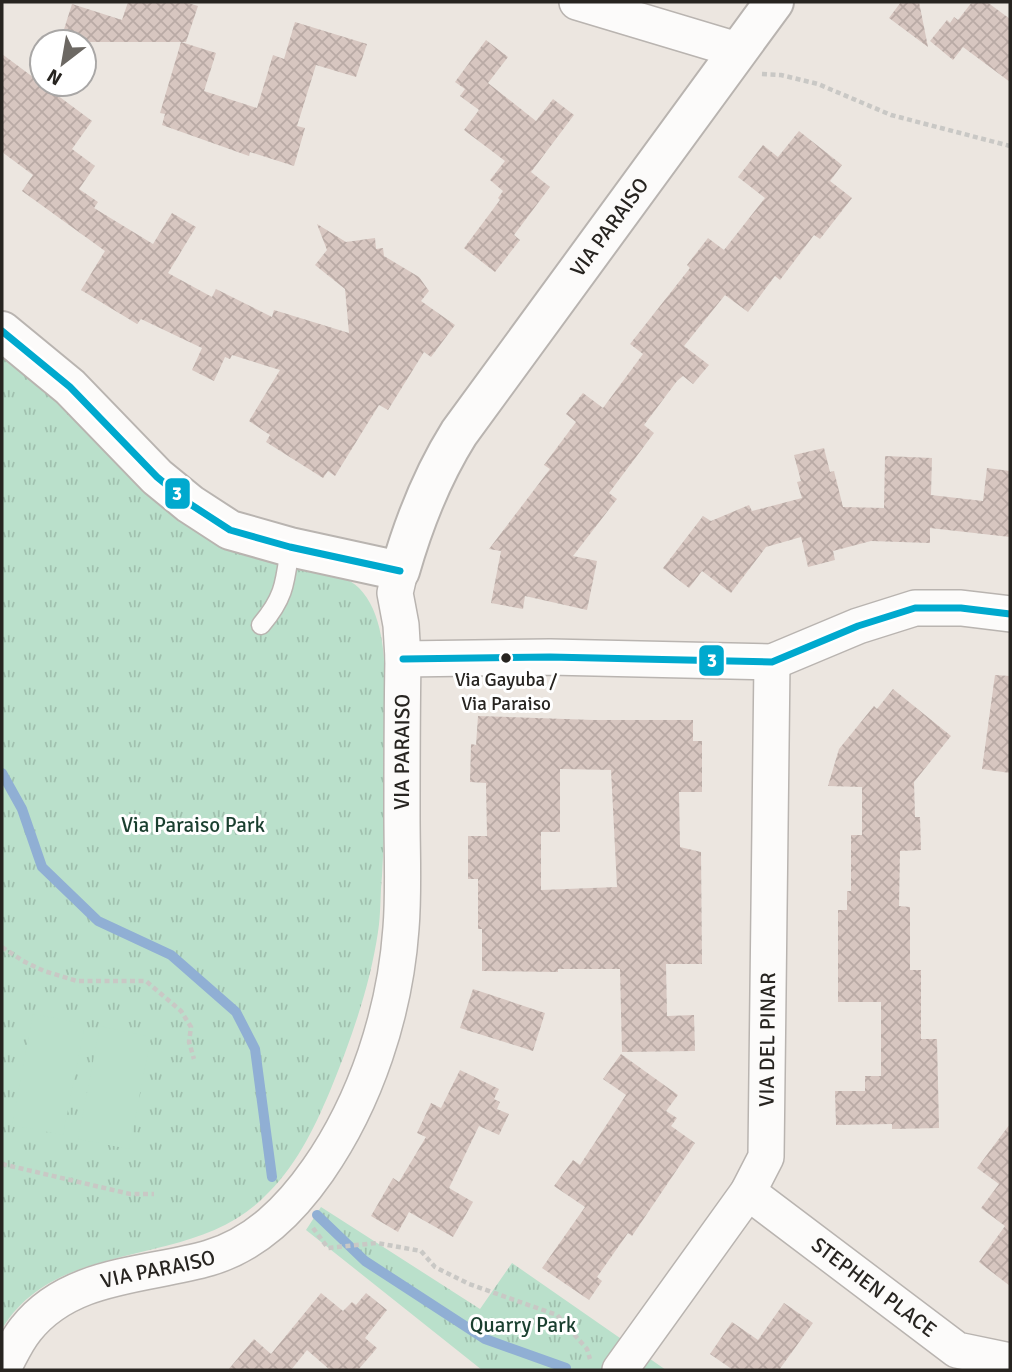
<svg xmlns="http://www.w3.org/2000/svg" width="1012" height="1372" viewBox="0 0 1012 1372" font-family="Signika,sans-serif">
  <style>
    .park { fill: url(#park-tufts) }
    .pitch { fill: #bae0cb }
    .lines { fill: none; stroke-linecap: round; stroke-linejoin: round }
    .stream { stroke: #90afd4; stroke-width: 10 }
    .building { fill: url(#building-cross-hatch); fill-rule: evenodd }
    .service-casing { stroke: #b9b4b0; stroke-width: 21 }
    .minor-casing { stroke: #b9b4b0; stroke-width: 38 }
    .tertiary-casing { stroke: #b9b4b0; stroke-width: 42 }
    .path { stroke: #c9c8c5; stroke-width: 4.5; stroke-dasharray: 5 3.5; stroke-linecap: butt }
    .service { stroke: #fcfbfa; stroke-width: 18 }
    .minor { stroke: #fcfbfa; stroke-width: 35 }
    .tertiary { stroke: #fcfbfa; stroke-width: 38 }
    .bus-1-casing { stroke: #fff; stroke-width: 12 }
    .bus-1 { stroke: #00a9ce; stroke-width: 7 }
    .bus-dot { fill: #272420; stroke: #fff; stroke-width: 2.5 }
    .labels { text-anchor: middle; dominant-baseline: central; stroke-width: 6; stroke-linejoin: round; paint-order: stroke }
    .bus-label { font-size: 19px; fill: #272420; stroke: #fff }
    .street-label { font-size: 21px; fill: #272420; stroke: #fff }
    .park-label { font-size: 21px; fill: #1a3f2f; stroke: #fff }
    .line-badge { stroke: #fff; stroke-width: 2.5 }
    .badge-label { font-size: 19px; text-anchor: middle; font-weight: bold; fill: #fff }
  </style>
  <defs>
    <pattern id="park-tufts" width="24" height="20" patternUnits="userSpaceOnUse" patternTransform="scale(1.75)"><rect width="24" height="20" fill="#bae0cb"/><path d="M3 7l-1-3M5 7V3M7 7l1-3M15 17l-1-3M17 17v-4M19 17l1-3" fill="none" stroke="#a0c0ae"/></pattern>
    <pattern id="building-cross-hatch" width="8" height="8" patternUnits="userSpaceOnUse" patternTransform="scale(1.75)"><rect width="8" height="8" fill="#d7c6c0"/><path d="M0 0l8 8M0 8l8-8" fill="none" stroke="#b9aaa5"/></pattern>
  </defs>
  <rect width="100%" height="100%" fill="#ece6e0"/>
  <path class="park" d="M2,352L73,407L208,538C218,543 228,550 238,553C268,562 339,567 359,588C390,619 385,686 385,727C386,777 385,826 382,876C380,895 381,914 378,932C370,986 351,1040 330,1091C313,1131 295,1168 263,1198C190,1270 58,1236 2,1329Z
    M321,1207L480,1309L512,1263L666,1370H482L306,1230Z"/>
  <path class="pitch" d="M33,1014L85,1024L63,1135L12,1125Z
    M100,1026L151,1037L129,1149L78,1139Z"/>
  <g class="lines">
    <path class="stream" d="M2,773L22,809L42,867L98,921L171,955L236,1012L255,1049L272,1177
      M317,1215L365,1261L485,1339L566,1368"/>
  </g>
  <path class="building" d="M128,2H185L198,6L186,42H60L72,4L122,20Z
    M901,2H919L928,47L889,18Z
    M972,2H987L1010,19V82L963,47L953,60L930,41L947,20L950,23L954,17L958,20Z
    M295,22L367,44L356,77L316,65L297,126L305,128L294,166L250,152L249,156L162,125L165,114L160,113L181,42L216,53L204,91L257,108L273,55L284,59Z
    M486,40L508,57L488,83L536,121L553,99L574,115L531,172L550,187L514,235L520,240L495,272L464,248L500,200L498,198L503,191L490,180L505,161L464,130L479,110L460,96L465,89L455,82Z
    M2,54L92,121L72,149L95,166L79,189L98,202L94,208L153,244L172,213L196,227L168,273L212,297L216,289L272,317L274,310L349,333L345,289L315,265L327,250L317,224L346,242L375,238L376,249L383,248L384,256L419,277L429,291L421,301L455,325L431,357L424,352L388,410L379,405L335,476L328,471L323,478L266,442L270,435L249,421L280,370L232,355L230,359L225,357L214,381L192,370L202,348L141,319L137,324L81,290L105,251L22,191L33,175L2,152Z
    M799,131L842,165L830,181L852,198L820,239L814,235L780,280L775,276L748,312L725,295L684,346L709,365L693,384L683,376L677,381L644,425L654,433L609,493L617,499L573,556L597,561L587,610L525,596L523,609L491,603L501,551L489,549L550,469L544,465L576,422L566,414L583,393L603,408L643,354L630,344L690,268L687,265L708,238L724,250L765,198L738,177L763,145L778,157Z
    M824,448L830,472L834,471L843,507L884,508L885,456L932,458L931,495L983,501L987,468L1010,471V537L930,528V543L871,541L833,551L835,560L808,567L801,537L766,547L731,593L702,571L689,588L663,568L703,516L711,521L749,505L752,511L802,498L797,482L801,481L794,455Z
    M995,675L1010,676V773L982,769Z
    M893,689L951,736L914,782L915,817H920L921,850L900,851L899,906L910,907V970H921V1039H937L939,1128L892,1129V1124L836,1125L835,1091H865V1076H881V1002H838V910H847V891H851V835H862V787L828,786L839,749L874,706L877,709Z
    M478,716L593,720H693V741H702V792H679L680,847L701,852L702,964H666L667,1016L694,1015L695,1051L622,1052L620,969H558V972L482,971V929H478V879H468V836H487L486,783L470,782L471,744L476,745ZM560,769L611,770L617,887L541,890V832H560Z
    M473,989L545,1013L533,1051L460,1028Z
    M621,1054L678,1095L666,1111L677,1118L671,1126L695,1143L632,1236L628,1233L597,1277L602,1281L589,1300L542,1268L585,1207L554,1186L573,1160L580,1165L626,1095L603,1079Z
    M460,1070L499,1089L494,1099L500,1102L497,1109L509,1114L499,1135L479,1126L449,1188L473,1202L453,1237L409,1212L398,1232L371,1216L393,1178L399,1182L426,1137L417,1133L431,1103L441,1108Z
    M1010,1124V1286L979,1262L1005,1226L981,1208L999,1184L977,1168Z
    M321,1293L343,1311L352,1302L356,1305L366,1293L387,1310L365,1338L377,1348L358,1370H330L307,1350L291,1370H228L254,1339L271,1354Z
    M784,1303L813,1323L779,1370H733L710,1354L732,1322L758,1340Z"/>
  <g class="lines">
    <g class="service-casing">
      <path id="service" d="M261,625C285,597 285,582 290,547"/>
    </g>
    <g class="minor-casing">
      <g id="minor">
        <path d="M577,2L737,50"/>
        <path d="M403,659L550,657L772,662L858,626L915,608H961L1010,614"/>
        <path id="s1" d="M748,1192L957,1350L1010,1361"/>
        <path id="s2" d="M2,1370C10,1356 16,1341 26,1329C70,1273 147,1276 209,1258C256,1244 290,1210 318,1170C366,1101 395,1013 401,928C404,892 402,854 402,817C402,765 402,712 403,659L401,625L395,593L400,571"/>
        <path id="s3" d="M620,1370L748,1192L766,1157L772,662"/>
      </g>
    </g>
    <g class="tertiary-casing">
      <g id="tertiary">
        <path id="s4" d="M2,331L70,387L157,477L190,504L230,530L290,547L400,571C414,522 432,476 459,433L774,2"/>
      </g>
    </g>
    <path class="path" d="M762,74L781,75L818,84L891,115L1010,146
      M2,947L23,961L44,971L77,981H146L181,1011L191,1027L189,1042L194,1059
      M2,1164L130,1194H154
      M313,1228L328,1248L377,1243L421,1251L435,1267L469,1284L557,1315L587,1349L590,1359"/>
    <use href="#service" class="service"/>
    <use href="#minor" class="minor"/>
    <use href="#tertiary" class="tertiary"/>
    <g class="bus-1-casing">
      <path id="bus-1" d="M2,331L70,387L157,477L190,504L230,530L290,547L400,571
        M403,659L550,657L772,662L858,626L915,608H961L1010,614"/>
    </g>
    <use href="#bus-1" class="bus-1"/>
  </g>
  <circle class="bus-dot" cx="506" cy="658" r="6"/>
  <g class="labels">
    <g class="bus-label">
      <text x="506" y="680">Via Gayuba /<tspan x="506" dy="24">Via Paraiso</tspan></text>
    </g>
    <g class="street-label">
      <text stroke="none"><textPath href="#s4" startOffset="884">VIA PARAISO</textPath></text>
      <text stroke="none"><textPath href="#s2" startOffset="826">VIA PARAISO</textPath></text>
      <text stroke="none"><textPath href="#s3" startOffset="376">VIA DEL PINAR</textPath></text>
      <text stroke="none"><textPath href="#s2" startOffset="196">VIA PARAISO</textPath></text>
      <text stroke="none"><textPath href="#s1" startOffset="158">STEPHEN PLACE</textPath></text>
    </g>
    <g class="park-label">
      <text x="193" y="825">Via Paraiso Park</text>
      <text x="523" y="1325">Quarry Park</text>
    </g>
  </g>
  <g class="line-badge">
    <rect x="164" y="477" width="27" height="33" rx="7" fill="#00a9ce"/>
    <rect x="698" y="644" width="27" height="33" rx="7" fill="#00a9ce"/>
  </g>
  <g class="badge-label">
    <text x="177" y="500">3</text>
    <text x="712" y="667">3</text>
  </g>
  <rect width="1012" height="1372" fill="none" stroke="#272420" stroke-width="7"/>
  <g transform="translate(63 63) rotate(211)"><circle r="33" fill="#ffffff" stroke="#a9a7a6" stroke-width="2"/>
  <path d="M0-5L12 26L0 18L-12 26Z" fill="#6c6863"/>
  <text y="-10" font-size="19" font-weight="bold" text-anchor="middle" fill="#272420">N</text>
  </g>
</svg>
